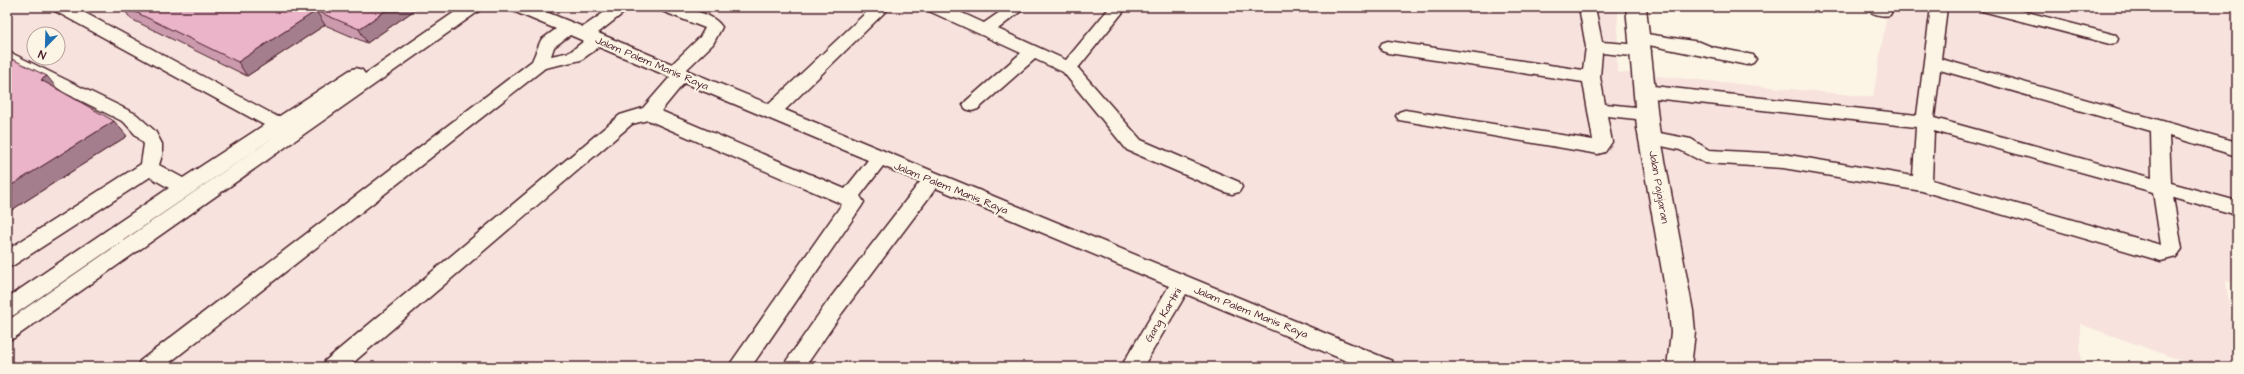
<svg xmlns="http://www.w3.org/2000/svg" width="2244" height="374" viewBox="0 0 2244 374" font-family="'Architects Daughter',sans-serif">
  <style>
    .built { fill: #f7e2dd; fill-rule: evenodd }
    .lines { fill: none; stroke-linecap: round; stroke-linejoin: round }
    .minor-casing { stroke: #4a1f2b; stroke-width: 3 }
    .major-casing { stroke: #4a1f2b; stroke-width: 3 }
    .minor { fill: #fcf5e5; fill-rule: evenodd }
    .major { fill: #fcf5e5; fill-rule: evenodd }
    .wall { fill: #cb9bad; stroke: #4a1f2b }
    .shaded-wall { fill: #a57e8d; stroke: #4a1f2b }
    .building { fill: #ecb4c9; stroke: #4a1f2b }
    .labels { text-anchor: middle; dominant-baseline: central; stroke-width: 4; stroke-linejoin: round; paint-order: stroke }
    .street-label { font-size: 11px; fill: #4a1f2b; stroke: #fcf5e5 }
  </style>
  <rect width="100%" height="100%" fill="#fcf5e5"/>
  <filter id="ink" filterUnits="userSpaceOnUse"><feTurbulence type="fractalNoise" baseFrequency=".025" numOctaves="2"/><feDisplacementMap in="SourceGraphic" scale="8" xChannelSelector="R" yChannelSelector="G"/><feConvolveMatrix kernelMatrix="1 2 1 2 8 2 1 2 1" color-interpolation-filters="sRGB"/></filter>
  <g filter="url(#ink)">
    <path class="built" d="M7,7H1618L1617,72L1873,97L1888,7H2237V284L2226,281L2237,367H2199L2080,324L2081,367H7ZM34,34H58V58H34Z"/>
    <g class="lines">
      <g class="minor-casing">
        <path id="minor" d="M53,7H74L278,117L350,70L356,68L362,70L365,74L462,7H481L479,11L14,338L7,341V321L274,137L14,315L7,317V298L169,188L150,177L14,265L7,268V250L141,164L144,144L124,122L7,64V51L136,114L155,131L162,144V155L159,165L183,178L264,125L55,11Z
          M511,7H534L583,27L612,7H631L598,33L672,64L700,37L705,28L662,11L660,7C678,7 711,10 722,27L713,44L686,70L769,104L872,7H890L785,110L1392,361L1395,367H1361L1186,294L1143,367H1121L1169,286L936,188L842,313L805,367H782L828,301L920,182L883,166L860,196L864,202L861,207L751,367H728L842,204L648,120L632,124L348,367H322L325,361L620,115L643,108L670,77L599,47L581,60L545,68L164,367H137L140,361L532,61L541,40L556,29L513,11ZM570,35L584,41L570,52L551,56L554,47ZM684,83L868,160L845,189L661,111Z
          M927,7H949L984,23L1007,7H1026L998,29L1066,60L1110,7H1127L1078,68L1141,140L1239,182L1242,187L1239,192L1232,194L1225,192L1127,150L1063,72L1035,59L978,109L972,111L966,109L963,105L966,101L1021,53L929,11Z
          M1579,7H1595L1602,42L1642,45L1648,47L1651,51L1648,55L1642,57L1602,53L1600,77L1605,104L1646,108L1652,110L1655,114L1652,118L1646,120L1607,116L1612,142L1605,152L1598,154L1399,120L1396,116L1399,112L1405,110L1593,140L1583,82L1388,53L1382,51L1380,47L1382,43L1388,41L1583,70L1586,47Z
          M1865,7H1889L1892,11L1890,15C1882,17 1870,14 1865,7Z
          M1931,7H1947L1941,59L2237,142V156L2169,136L2171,183L2237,201V215L2173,197L2182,249L2176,257L2161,261L1922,191L1783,168L1705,163L1680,150L1643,142L1640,137L1643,132L1649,131L1691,139L1709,150L1783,154L1913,176L1916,127L1644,97L1638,95L1635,91L1638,87L1644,85L1917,115ZM1940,70L2151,131L2152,178L1934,118ZM1934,131L2153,192L2161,245L1932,180Z
          M1980,7H2008L2116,35L2118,39L2116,43L2110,44L1982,11Z
          M1640,33L1700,42L1712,47L1753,55L1756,59L1753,63L1747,65L1634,42L1632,38L1634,34Z"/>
      </g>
      <g class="major-casing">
        <path id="major" d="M1626,7H1646L1659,128L1693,311L1695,332L1691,367H1667L1671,332L1669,311L1637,128Z"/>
      </g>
      <use href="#minor" class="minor"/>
      <use href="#major" class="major"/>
    </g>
    <path class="wall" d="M117,7H419L367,43L325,25L247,76L131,19L125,11Z
      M7,61L57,88L127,136L7,213Z"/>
    <path class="shaded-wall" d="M391,7H419L367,43L359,29Z
      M316,11L325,25L247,76L238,62Z
      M47,76L60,92L41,80Z
      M114,121L127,136L7,213V188Z"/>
    <path class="building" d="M125,7H391L359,29L316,11L238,62Z
      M9,60H14L47,76L41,80L114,121L7,188V128L10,124L7,122V61Z"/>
  </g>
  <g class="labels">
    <g class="street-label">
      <text transform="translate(652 63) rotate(23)">Jalam Palem Manis Raya</text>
      <text transform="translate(1659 187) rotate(80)">Jalan Pajajaran</text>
      <text transform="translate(951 188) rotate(22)">Jalam Palem Manis Raya</text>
      <text transform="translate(1251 312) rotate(22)">Jalam Palem Manis Raya</text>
      <text transform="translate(1163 315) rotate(-59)">Gang Kartini</text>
    </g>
  </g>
  <rect width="2244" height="374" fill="none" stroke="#fcf5e5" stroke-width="24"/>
  <rect x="12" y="12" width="2220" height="350" fill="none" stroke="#4a1f2b" stroke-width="1.5" filter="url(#ink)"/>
  <g transform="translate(46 46) rotate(203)"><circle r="19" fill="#fcf5e5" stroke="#b59f9b"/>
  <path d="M0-3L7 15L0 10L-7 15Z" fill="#1f6fb2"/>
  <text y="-6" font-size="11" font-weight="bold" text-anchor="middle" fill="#4a1f2b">N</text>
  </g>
</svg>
